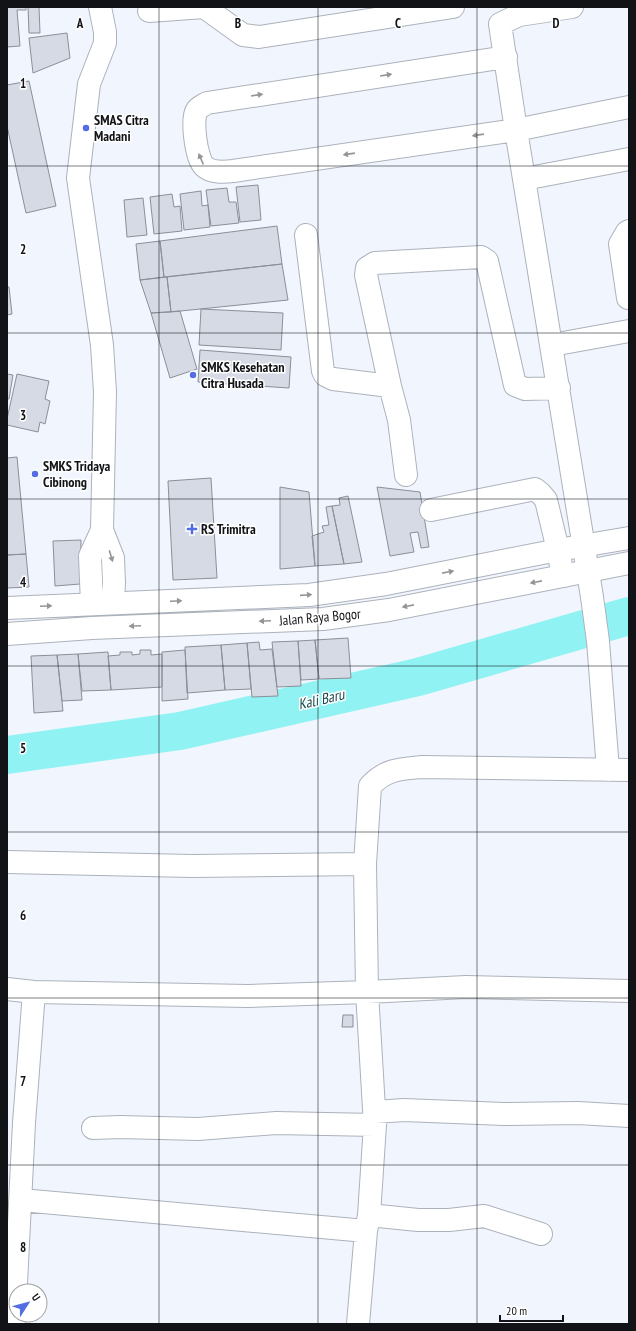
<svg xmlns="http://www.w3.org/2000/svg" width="636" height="1331" viewBox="0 0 636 1331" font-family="'PT Sans Narrow',sans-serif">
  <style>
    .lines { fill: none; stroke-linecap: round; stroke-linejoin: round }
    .river { stroke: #90f2f3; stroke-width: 38 }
    .building { fill: #d5dae4; stroke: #8a8f98 }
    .minor-casing { stroke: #acb2bb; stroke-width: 24 }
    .highway-casing { stroke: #acb2bb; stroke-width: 24 }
    .minor { stroke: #fff; stroke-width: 22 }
    .highway { stroke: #fff; stroke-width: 22 }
    .oneway { fill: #949596 }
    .grid { fill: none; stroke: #111316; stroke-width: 1; stroke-opacity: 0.55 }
    .poi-dot { fill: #556de3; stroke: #fff; stroke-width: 1.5 }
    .labels { text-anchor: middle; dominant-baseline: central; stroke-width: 3; stroke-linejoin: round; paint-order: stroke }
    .poi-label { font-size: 14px; font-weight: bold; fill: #111316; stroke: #fff; text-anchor: start }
    .street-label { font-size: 14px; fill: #111316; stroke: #fff }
    .water-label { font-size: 15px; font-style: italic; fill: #1b4849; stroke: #fff }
    .grid-label { font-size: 13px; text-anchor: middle; font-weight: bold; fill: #111316; stroke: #fff; stroke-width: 3; stroke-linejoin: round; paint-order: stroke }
  </style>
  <rect width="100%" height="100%" fill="#f1f6fe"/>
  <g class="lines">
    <path class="river" d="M7,755L180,731L418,677L629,616"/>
  </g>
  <path class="building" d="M7,7H26V10H17L20,46L7,47Z
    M28,7H39L40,33H29Z
    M67,33L70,58L33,73L29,38Z
    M29,81L56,206L26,213L7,126V85Z
    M258,185L261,220L240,222L236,187Z
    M227,188L229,202H236L239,223L211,226L206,190Z
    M201,191L202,206L208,205L210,227L184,230L180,194Z
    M172,194L174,207L180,206L182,231L154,234L150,197Z
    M143,198L147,235L127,237L124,200Z
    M277,226L282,264L164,277L160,241Z
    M160,241L164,277L140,280L136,244Z
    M282,264L288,300L171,312L167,277Z
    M167,277L171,312L151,313L140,280Z
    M7,287H9L12,314L7,315Z
    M201,309L283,313L281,350L199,345Z
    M180,311L197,369L170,378L151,313Z
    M200,350L291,357L289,388L198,382Z
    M7,374L13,375L9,399H7Z
    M17,374L49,381L45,399L50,401L45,424L40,422L38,432L7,425V419Z
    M17,457L26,554L7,555V458Z
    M211,478L217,578L173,580L168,481Z
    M280,487L309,492L315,566L280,569Z
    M377,487L420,492L429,547L421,548L418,532L410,533L414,552L390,556Z
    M348,496L362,562L344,564L332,506L340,505L339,498Z
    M332,506L344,564L315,566L312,536L324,532L322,526L329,525L326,507Z
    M81,540L80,584L55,586L53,541Z
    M26,554L29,587L7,588V555Z
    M348,638L351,678L319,679L315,640Z
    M315,640L319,679L301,680L298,641Z
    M298,641L301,686L277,687L272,642Z
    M259,642L260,650L272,649L278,696L252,697L247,643Z
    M247,643L251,689L225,690L221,645Z
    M221,645L225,690L187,693L185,647Z
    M140,650H151V655L162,654V687L111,690L108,656L120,655V652H132V655L140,654Z
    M185,650L188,699L162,701V652Z
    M108,652L111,690L82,691L78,654Z
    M78,654L82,700L62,701L57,655Z
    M57,655L63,711L34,713L31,656Z
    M343,1015H353V1027H342Z"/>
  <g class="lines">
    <g class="minor-casing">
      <path id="minor" d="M572,7L519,15L500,24L516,130L592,597L598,641L608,770
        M149,11L204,7L243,35L259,37L453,7
        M506,57L207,103C204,105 199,107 197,110C191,118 196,158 204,166C211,173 224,172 233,171L516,130L629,107
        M524,179L629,159
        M306,235L323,371L325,375L333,379L390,386
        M628,298L620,244L627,232L629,231
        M552,345L629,331
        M406,475L399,420L390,386L366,275L367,268L375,263L481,257L487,261L515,385L525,389L559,388
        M431,510L535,489L541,494L546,500L558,550L563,576
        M102,530L113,558L114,583L113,603
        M92,604L90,556L102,530L105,392L102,345L78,178L89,84L105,43V32L100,7
        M7,862L192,866L365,864
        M7,989L34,992L248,996L367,992L466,987L629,991
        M375,1112L404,1110L504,1114L578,1113L629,1116
        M93,1128L120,1127L198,1129L276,1123L375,1125
        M21,1200L366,1231
        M369,1215L418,1220H449L484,1216L541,1234
        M14,1324L24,1123L34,992
        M358,1324L366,1231L369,1215L375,1125L367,992L365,864L370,786C386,769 400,769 422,767L629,770"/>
    </g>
    <g class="highway-casing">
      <path id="highway" d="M7,608L309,595L386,584L558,550L629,538
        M7,634L92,628L323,619L389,610L629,563"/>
    </g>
    <use href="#minor" class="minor"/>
    <use href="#highway" class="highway"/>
  </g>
  <defs><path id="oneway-solid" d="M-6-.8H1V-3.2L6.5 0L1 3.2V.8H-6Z"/></defs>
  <g class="oneway">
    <use href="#oneway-solid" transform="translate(386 75) rotate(-9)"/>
    <use href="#oneway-solid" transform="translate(257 95) rotate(-9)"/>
    <use href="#oneway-solid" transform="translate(478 135) rotate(172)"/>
    <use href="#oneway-solid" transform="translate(349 154) rotate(172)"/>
    <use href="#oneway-solid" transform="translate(201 159) rotate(-113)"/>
    <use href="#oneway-solid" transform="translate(111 556) rotate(74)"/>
    <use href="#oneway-solid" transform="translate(448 572) rotate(-11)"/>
    <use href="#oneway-solid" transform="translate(536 582) rotate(169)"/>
    <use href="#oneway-solid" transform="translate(306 595) rotate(-4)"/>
    <use href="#oneway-solid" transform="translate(176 601) rotate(-2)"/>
    <use href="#oneway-solid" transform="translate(46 606) rotate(-2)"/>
    <use href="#oneway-solid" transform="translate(408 606) rotate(169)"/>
    <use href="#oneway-solid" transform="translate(265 621) rotate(178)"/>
    <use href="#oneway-solid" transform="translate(135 626) rotate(178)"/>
  </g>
  <path class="grid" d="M159,7V1324M318,7V1324M477,7V1324M7,166H629M7,333H629M7,499H629M7,666H629M7,832H629M7,998H629M7,1165H629"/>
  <g class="poi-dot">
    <circle cx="86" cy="128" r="4"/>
    <circle cx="193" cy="375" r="4"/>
    <circle cx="35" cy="474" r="4"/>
    <path d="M190 523h4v4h4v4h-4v4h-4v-4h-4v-4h4z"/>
  </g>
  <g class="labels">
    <g class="poi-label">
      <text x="94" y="120">SMAS Citra<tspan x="94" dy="16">Madani</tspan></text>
      <text x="201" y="367">SMKS Kesehatan<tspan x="201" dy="16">Citra Husada</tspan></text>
      <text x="43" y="466">SMKS Tridaya<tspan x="43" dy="16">Cibinong</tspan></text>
      <text x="201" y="529">RS Trimitra</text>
    </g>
    <g class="street-label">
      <text transform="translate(320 617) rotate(-5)">Jalan Raya Bogor</text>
    </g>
    <g class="water-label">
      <text transform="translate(321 699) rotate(-13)">Kali Baru</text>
    </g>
  </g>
  <g class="grid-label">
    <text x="80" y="28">A</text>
    <text x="238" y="28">B</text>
    <text x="398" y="28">C</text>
    <text x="556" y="28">D</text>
    <text x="23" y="88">1</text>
    <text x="23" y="254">2</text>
    <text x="23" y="420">3</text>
    <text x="23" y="587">4</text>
    <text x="23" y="753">5</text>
    <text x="23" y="920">6</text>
    <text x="23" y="1086">7</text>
    <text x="23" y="1252">8</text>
  </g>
  <rect width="636" height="1331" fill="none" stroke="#111316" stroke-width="16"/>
  <g transform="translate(28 1303) rotate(54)"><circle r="19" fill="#ffffff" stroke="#a0a1a2"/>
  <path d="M0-3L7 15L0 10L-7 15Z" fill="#556de3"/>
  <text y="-6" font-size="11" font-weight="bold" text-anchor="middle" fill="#111316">U</text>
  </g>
  <path d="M500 1315v6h63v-6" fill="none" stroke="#111316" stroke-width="2"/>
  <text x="506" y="1315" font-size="12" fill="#111316" stroke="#ffffff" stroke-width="3" paint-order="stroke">20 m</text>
</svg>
